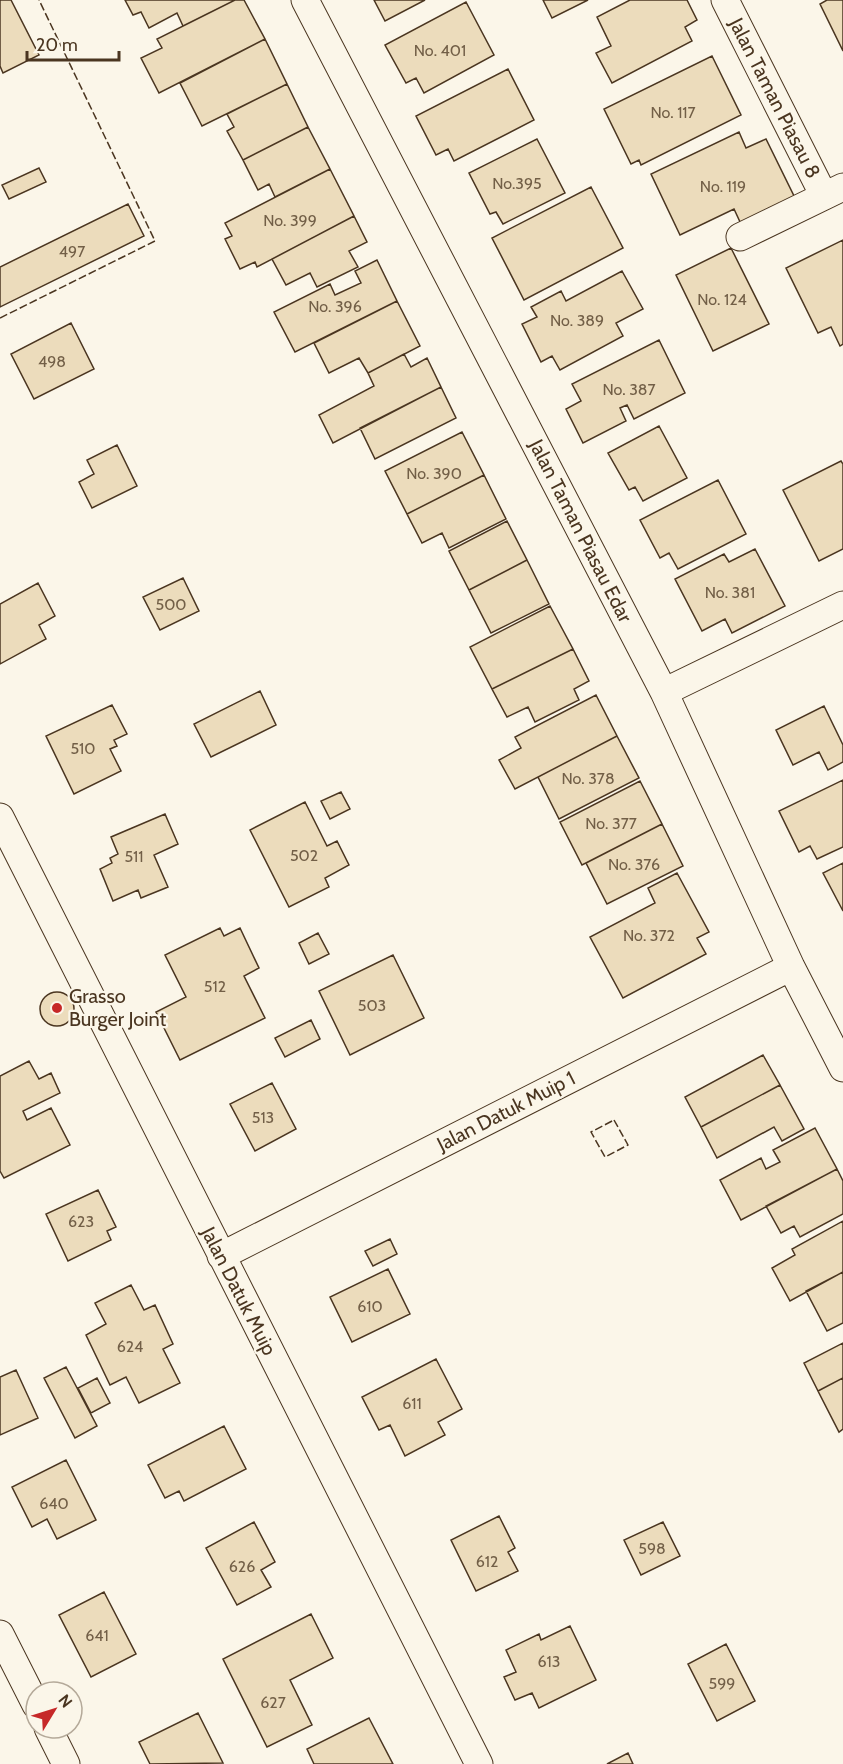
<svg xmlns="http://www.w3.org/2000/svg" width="843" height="1764" viewBox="0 0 843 1764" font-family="Cabin,sans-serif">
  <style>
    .building { fill: #ecdcbc; stroke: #4a3520; stroke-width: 1.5 }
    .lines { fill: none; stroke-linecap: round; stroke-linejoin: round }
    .minor-casing { stroke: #4a3520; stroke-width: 29 }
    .minor { stroke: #fbf6e9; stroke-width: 27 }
    .fence { stroke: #4a3520; stroke-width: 1.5; stroke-dasharray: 8 3; stroke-linecap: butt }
    .poi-dot { fill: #c62828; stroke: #fbf6e9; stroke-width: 2 }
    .labels { text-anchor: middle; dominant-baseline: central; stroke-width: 4.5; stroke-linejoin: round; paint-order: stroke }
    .number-label { font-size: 16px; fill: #725f47 }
    .street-label { font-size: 20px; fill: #4a3520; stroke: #fbf6e9 }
    .poi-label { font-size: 20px; fill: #4a3520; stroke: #fbf6e9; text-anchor: start }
  </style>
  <rect width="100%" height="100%" fill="#fbf6e9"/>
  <path class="building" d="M0,0H11L39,55L3,73L0,66Z
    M125,0H235L183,26L177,13L149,28L141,12L133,15Z
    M235,0H244L265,39L159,93L141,58L162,48L157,39Z
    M374,0H425L385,21Z
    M543,0H588L552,18Z
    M630,0H687L697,20L685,27L692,41L612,83L596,53L611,46L597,17Z
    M827,0H843V51L820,4Z
    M466,2L494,55L424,93L416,78L406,83L385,45Z
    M265,39L287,84L202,126L180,83Z
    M712,56L741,115L641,165L639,160L631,164L604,109Z
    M508,69L534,120L454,161L448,149L436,155L416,116Z
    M287,84L308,127L243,160L227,131L234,127L227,114Z
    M308,127L330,169L275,197L269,184L258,190L243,160Z
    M739,132L746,148L766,139L795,198L741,224L734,209L680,235L651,174Z
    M537,139L565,193L503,224L496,212L490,214L469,173Z
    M39,168L46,182L9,199L2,185Z
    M330,169L354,216L257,267L255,262L240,269L225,239L232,236L225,223Z
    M591,187L623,248L524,300L492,238Z
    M128,204L144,236L0,307V267Z
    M354,216L367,242L349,251L358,267L317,287L310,273L286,285L272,259Z
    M843,240V344L840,346L831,327L818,333L786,268Z
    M731,248L769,324L713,351L676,275Z
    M377,260L397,301L295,352L274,312L330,284L335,295L361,283L355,271Z
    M622,271L643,309L616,323L623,336L560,370L552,356L541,362L522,324L537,317L531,307L561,291L566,301Z
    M397,301L420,346L368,373L359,358L329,373L314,343Z
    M71,323L94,369L34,399L11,354Z
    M659,340L685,393L634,419L627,405L620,408L626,421L583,443L566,409L581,401L572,384Z
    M404,354L411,367L427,358L441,387L333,443L319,415L374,386L368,373Z
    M441,387L456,418L375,459L360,428Z
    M659,426L687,478L643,501L635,487L629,490L608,453Z
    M462,432L484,475L407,514L385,471Z
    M117,445L137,486L92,508L79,482L94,474L87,460Z
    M841,461L843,464V549L819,561L783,490Z
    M484,475L506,519L449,548L442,533L422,543L407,514Z
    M718,480L746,534L678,569L669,553L660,558L640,520Z
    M507,521L527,560L469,590L449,551Z
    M755,549L785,606L732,633L725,619L702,631L675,579L724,554L729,562Z
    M527,560L549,604L491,633L469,590Z
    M183,578L199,611L160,630L143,597Z
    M38,583L55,616L39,625L46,639L0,664V604Z
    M550,606L573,649L492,689L470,647Z
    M573,649L589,681L574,689L579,700L535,722L528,707L507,717L492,689Z
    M260,691L276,725L211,757L194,724Z
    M596,695L617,736L515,789L499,760L521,748L515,737Z
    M112,705L127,734L114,740L117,746L110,749L121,771L74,794L46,736Z
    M824,706L843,745V762L828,770L819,752L793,765L776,730Z
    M617,736L639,778L559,819L538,777Z
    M843,780V847L817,859L810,846L799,852L779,811Z
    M640,781L662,824L582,865L560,822Z
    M341,792L350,809L330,819L321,801Z
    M305,802L327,846L337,841L349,865L325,878L329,887L289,907L250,830Z
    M165,814L178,844L154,855L168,887L141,898L138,890L113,901L100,869L112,863L110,858L118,854L111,837Z
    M662,824L683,866L607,904L586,863Z
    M843,863V911L823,873Z
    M677,873L709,932L697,938L706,954L623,998L590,937L655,903L648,888Z
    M220,928L224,936L240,928L259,968L244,976L265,1018L180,1060L156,1012L186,997L165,955Z
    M318,933L329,954L309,964L299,943Z
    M393,955L424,1018L350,1055L319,991Z
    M40 1009a17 17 0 1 1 34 0a17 17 0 1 1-34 0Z
    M311,1020L320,1039L285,1057L275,1038Z
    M763,1055L780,1085L701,1127L685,1097Z
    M29,1061L39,1079L51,1073L60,1093L23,1111L27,1120L51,1108L70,1145L4,1178L0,1171V1076Z
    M272,1083L296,1129L255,1151L230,1104Z
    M780,1085L804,1129L782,1141L774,1127L717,1158L701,1127Z
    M815,1128L837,1169L741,1220L720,1180L761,1158L766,1169L780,1162L773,1150Z
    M837,1169L843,1181V1214L800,1237L794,1226L781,1233L766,1206Z
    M98,1190L116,1227L107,1231L111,1240L68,1261L46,1214Z
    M843,1221V1272L790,1301L772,1268L795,1255L792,1249Z
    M390,1239L397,1254L373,1266L365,1251Z
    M388,1269L410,1314L352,1342L330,1297Z
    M843,1272V1323L827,1331L806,1291Z
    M131,1285L144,1310L155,1305L173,1344L163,1349L180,1383L139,1403L126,1377L110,1385L86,1335L106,1324L95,1303Z
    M843,1343V1378L818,1391L804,1363Z
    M436,1359L462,1409L438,1422L445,1435L405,1456L390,1425L379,1430L362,1397Z
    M66,1367L97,1426L75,1438L44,1378Z
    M16,1370L38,1418L0,1435V1377Z
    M97,1378L110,1403L91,1413L78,1388Z
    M843,1378V1429L839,1432L818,1391Z
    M224,1426L246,1469L184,1501L179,1491L165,1498L148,1465Z
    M66,1460L96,1520L57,1539L47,1519L32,1527L12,1487Z
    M499,1516L515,1548L508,1552L518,1571L476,1591L451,1540Z
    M254,1522L275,1562L261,1570L271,1587L237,1605L206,1548Z
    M663,1522L680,1556L641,1575L624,1540Z
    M104,1592L136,1654L91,1677L59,1615Z
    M311,1614L333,1658L290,1680L312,1725L267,1747L223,1659Z
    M570,1626L596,1680L539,1708L532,1693L515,1700L504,1677L516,1672L506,1650L539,1634L541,1640Z
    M726,1644L755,1701L717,1721L688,1664Z
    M198,1713L223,1763L150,1764L139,1742Z
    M369,1718L393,1764H314L307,1749Z
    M628,1753L633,1764H607Z"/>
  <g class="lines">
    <g class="minor-casing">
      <path id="minor" d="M305,0L664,692L791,967L843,1068
        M725,0L824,196
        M740,237L843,187
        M664,692L843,605
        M0,817L479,1764
        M221,1256L791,967
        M0,1634L36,1705
        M48,1728L66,1764"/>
    </g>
    <use href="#minor" class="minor"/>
    <path class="fence" d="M0,318L155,241L39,0
      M614,1120L628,1145L605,1157L591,1132Z"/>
  </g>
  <circle class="poi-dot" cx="57" cy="1008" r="6"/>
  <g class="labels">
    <g class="number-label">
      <text x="440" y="50">No. 401</text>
      <text x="673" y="112">No. 117</text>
      <text x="517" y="183">No.395</text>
      <text x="723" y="186">No. 119</text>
      <text x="290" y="220">No. 399</text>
      <text x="72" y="251">497</text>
      <text x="722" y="299">No. 124</text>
      <text x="335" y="306">No. 396</text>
      <text x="577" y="320">No. 389</text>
      <text x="52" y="361">498</text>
      <text x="629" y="389">No. 387</text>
      <text x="434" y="473">No. 390</text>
      <text x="730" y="592">No. 381</text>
      <text x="171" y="604">500</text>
      <text x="83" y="748">510</text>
      <text x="588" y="778">No. 378</text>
      <text x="611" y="823">No. 377</text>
      <text x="304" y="855">502</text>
      <text x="134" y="856">511</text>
      <text x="634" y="864">No. 376</text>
      <text x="649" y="935">No. 372</text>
      <text x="215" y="986">512</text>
      <text x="372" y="1005">503</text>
      <text x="263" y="1117">513</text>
      <text x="81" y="1221">623</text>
      <text x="370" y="1306">610</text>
      <text x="130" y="1346">624</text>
      <text x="412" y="1403">611</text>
      <text x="54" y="1503">640</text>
      <text x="652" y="1548">598</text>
      <text x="487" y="1561">612</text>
      <text x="242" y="1566">626</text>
      <text x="97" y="1635">641</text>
      <text x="549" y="1661">613</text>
      <text x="722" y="1683">599</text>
      <text x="273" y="1702">627</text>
    </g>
    <g class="street-label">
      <text transform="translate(775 98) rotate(63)">Jalan Taman Piasau 8</text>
      <text transform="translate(581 531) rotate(63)">Jalan Taman Piasau Edar</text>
      <text transform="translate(506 1111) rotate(-27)">Jalan Datuk Muip 1</text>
      <text transform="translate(239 1291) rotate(63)">Jalan Datuk Muip</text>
    </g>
    <g class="poi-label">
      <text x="69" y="996">Grasso<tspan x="69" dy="23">Burger Joint</tspan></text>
    </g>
  </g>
  <g transform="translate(54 1710) rotate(52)"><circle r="28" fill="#fbf6e9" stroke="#b4a999" stroke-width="1.5"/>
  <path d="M0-4.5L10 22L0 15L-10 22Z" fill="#c62828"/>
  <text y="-9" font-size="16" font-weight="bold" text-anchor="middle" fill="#4a3520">N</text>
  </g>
  <path d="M27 51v9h92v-9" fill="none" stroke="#4a3520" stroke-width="3"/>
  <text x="36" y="51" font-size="18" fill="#4a3520" stroke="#fbf6e9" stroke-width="4.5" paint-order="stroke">20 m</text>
</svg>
